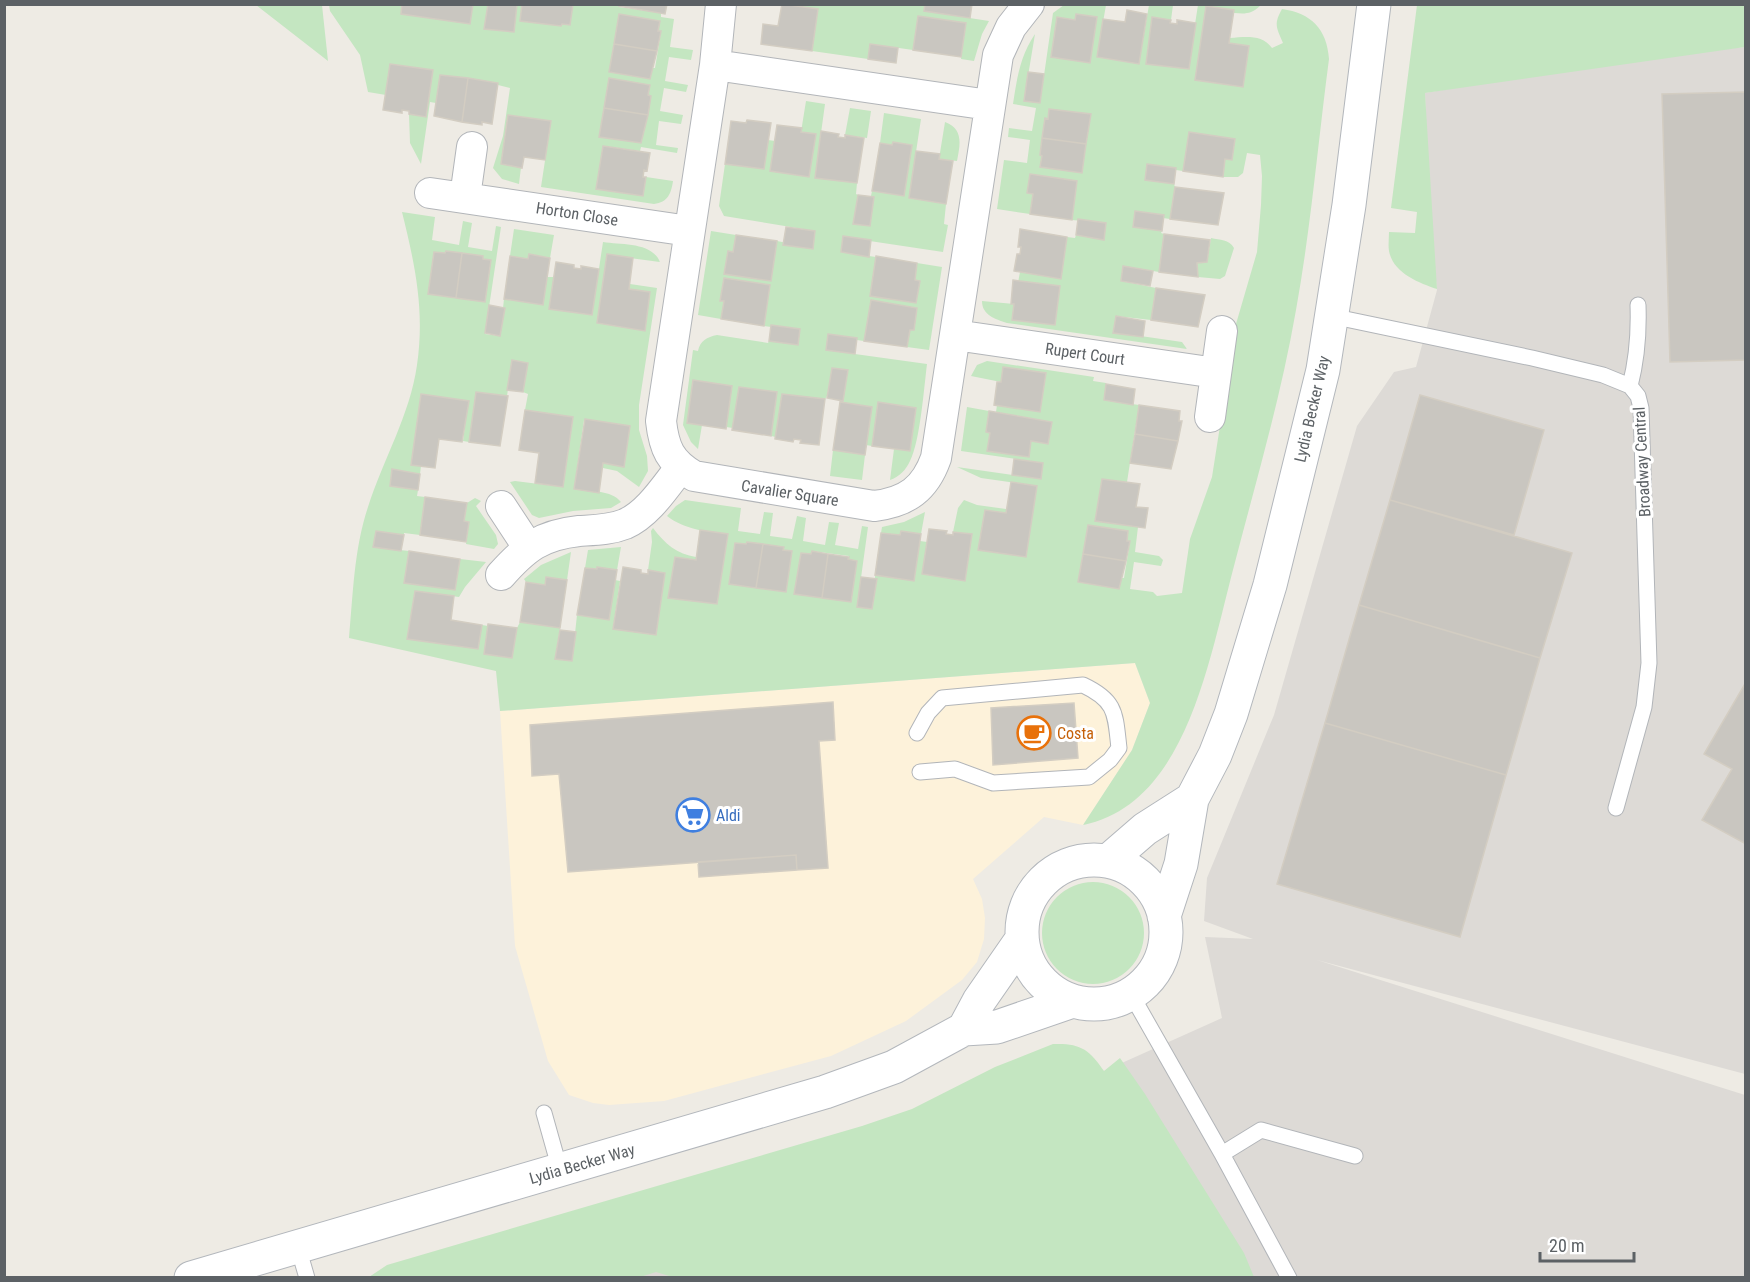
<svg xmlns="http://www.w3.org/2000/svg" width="1750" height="1282" viewBox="0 0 1750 1282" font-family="'Roboto Condensed',sans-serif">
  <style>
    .commercial { fill: #fdf2da }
    .industrial { fill: #dddad6 }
    .green { fill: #c4e6c1; fill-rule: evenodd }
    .building { fill: #c9c6c0; stroke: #d3cdc2; stroke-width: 1.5 }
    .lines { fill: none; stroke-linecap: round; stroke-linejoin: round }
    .lane-casing { stroke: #b2b5b9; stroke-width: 17 }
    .street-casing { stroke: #b2b5b9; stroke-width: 32 }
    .secondary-casing { stroke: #b3b7bc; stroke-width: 35 }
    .lane { stroke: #fff; stroke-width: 15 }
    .street { stroke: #fff; stroke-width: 30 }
    .secondary { stroke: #fff; stroke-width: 33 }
    .labels { text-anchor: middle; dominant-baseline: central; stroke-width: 6; stroke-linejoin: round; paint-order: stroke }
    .street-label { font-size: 16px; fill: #5c6165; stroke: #fff }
    .food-label { font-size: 16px; fill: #c56008; stroke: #fff; text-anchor: start }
    .shop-label { font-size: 16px; fill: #366cbe; stroke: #fff; text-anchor: start }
  </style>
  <rect width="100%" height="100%" fill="#eeebe4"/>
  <path class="commercial" d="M1135,663L1150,703L1132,750L1083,825L1044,817L973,879L982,899L985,918L984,939L977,962L962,980L906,1021L831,1056L664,1101L609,1105L593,1103L569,1095L548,1061L515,946L500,711Z"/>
  <path class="industrial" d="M1745,47V1074L1317,960L1745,1095V1277L558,1278L1104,1071L1222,1018L1205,937L1253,939L1204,921L1207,878L1274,715L1357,426L1394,372L1416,367L1437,290L1429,210L1425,93L1619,59Z"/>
  <path class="green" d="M1252,4L1260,6C1251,14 1246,14 1234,13V11L1206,6L1229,43L1230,38C1245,37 1262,34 1272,48L1283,43C1277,28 1273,25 1282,9C1311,13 1327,29 1329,59C1318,142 1311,227 1296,310C1281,397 1256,481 1234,566C1217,630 1202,711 1165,766C1145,796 1118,818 1083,825L1132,750L1150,703L1135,663L500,711L496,671L349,638C353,594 354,549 368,507C383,460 410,415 417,365C425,310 415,265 402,212L435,217L432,240L459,245L463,221L472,223L468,247L492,251L496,226L501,227L485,334L500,336L504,299L542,304L547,277H554L549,309L592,315L603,242C622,245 652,242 660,262L607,255L597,323L644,330L650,292L629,289L630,284L657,288L639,405V430L647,456L648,471L639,487L617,471L603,468V463L624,466L584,420L574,489C589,491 612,490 621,502L611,508L573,511L539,518L532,515L510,482L515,481L563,487L573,418L525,410L528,394L523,392L527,363L512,361L507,396L477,392L469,442L463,441L468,402L421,395L411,465L421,466L420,474L392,469L390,486L418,490L417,496L425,497L420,535L404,533V535L376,531L373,547L409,551L404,583L455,590L460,559L486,562L465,587L459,597L415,591L408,639L478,649L482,625L488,626L484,654L512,658L517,628L520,622L560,628L555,658L572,661L577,615L609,620L615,580L620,581L613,628L656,635L665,574L648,570L652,542L651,531L653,528C665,544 677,554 696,557V560L675,557L669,597L717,604L728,535C706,531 685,530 667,516L676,506L685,500L741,508L738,531L760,534L764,512L773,513L770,536L792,539L797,516L806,518L803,541L825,545L829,522L839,523L835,545L858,549L862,526L868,527L857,607L872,609L877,580L875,579V575L914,581L920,541L927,542L923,574L965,580L972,535L953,532L958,508L964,500L977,505L1006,509V513L985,510L979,550L1026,557L1037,486L981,478L957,467L1041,479L1043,463L961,451L967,407L989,411L986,432L990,433L987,451L1029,456L1031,441L1048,444L1052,422L996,412L997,405L1040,412L1046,374L1001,382L971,376L977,365L987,361L1094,377L1093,381L1106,383L1104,400L1139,405L1127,482L1102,479L1095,521L1138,527L1135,552L1159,556L1163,560L1161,566L1134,562L1130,589L1153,592L1157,596L1182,593L1190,539L1212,477L1236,324L1257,252L1261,205L1262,176L1260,155L1247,153L1243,173L1238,177H1223L1225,159H1232L1235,139L1189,132L1183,171L1176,170V168L1147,164L1145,180L1174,184L1175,187L1170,219L1163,218V215L1135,211L1133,227L1162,231L1161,233L1164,234L1159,272L1123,266L1121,281L1156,288L1151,320L1116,316L1113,332L1182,342L1187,349L1007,323C995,319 982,315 982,301L1014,304L1020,272L1061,278L1067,237L1075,238L1076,235L1104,240L1106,223L1072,220L1077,181L1031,174L1027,193L1033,194L1030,214L997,209L1004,160L1027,163L1030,140L1008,137L1009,128L1032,131L1036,108L1013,104C1017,78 1020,56 1035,34L1024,100L1040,103L1053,13L1064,5H1106L1097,57L1139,64L1149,5H1173L1171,20L1152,17L1146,63L1188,69L1198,5ZM1077,14L1097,17L1090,63L1051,57L1057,17L1075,20ZM1049,109L1090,115L1082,173L1041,167L1042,156L1040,155L1045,119H1048ZM446,251L482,256L483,259L491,260L485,301L434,252L445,253ZM1088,525L1128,531L1127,541L1130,542L1124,578H1121L1119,589L1078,582ZM747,542L783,547V550L791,551L786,592L729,584L735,543L746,544ZM812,551L849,556L848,559L857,561L851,602L795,594L801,553L811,554Z
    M256,5H322L328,61Z
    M329,5H402L401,14L470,23L473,5H488L485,29L513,32L517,5H522L520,21L561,26L562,24L570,25L573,5H619V7L661,13V17L674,19L670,47L693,50L691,60L669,57L665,81L688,85L686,92L664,88L660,111L683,115L681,124L659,121L656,145L678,148L677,153L641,147L640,151L604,146L596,188L643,196L646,177L673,181C671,194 668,202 654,204L541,187L551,121L509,115L501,164L521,167L519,184L502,179L493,168L503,136L510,88L498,85V83L440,75L436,103L430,102L421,164L410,143L409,114L426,117L433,70L391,64L386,95L368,92L360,55L330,11ZM619,14L660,21L658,31L661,32L655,68H653L650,79L609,72ZM609,79L650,85L648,95L651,96L644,132L599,137Z
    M786,5H925L924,11L989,21L982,34L974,61L961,59L966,23L918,16L913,50L871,44L868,59L812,51L818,9Z
    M1417,5H1745V47L1425,93L1437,289C1419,283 1393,273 1389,251C1388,245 1389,238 1389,232L1415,233L1417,212L1391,208Z
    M806,101L825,104L815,177L857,183L856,194L858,195L853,224L869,226L874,198L871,196L872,191L904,196L912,145L893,142L892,145L880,143L884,113L921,119L909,198L946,204L944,224L948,225L943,252L843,237L841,252L876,257L870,296L916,303L920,281L915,280L917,263L942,267L929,350L907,347L910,330H914L917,308L871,301L864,341L857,340V338L828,334L826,350L927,364C924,388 920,442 910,461C906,470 899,477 890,480L894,449L910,451L916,408L878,402L872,446L866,445L843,403L847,370L832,368L827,396L825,399L782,394L776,437L771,436L777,393L739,387L733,428L726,427L732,386L693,380L687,423L702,425L698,449L691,442L683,425L693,350L698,351C700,341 707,337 717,335L768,343L769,341L798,345L800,329L772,325L771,327L764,326L770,285L721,301H724L721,319L698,315L711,231L736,235L733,252H728L724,273L771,281L777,241L813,248L815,231L724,216L719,206L725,164L764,169L768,140L775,141L771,171L809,177L816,134L801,132Z
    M850,108L871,111L867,138L845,135Z
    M945,122C964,129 960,145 957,161L939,159Z
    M514,229L554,235L550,258L530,254L528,259L510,256Z
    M1211,238C1220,240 1229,239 1234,248L1225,276L1220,279L1198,277L1197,263L1207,262Z
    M833,450L865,455L862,480L830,476Z
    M475,498L481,501L476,506L496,535L498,544L494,549L466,544L469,522L464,521L467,503Z
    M925,512L921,534L901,531L900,535L881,533L882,527L904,522Z
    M621,547L617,570L585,568L588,550Z
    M571,552L567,580L546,577L545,585L526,582L524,579L541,565Z
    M1042 933a51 51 0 1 1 102 0a51 51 0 1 1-102 0Z
    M1053,1044C1080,1043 1089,1049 1104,1071L1120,1058L1145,1094L1244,1253L1254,1277L676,1278L656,1272L637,1278L369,1277L387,1265L862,1126L912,1109L995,1067Z"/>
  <path class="building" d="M402,4H473L470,24L401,14Z
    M488,4H517L514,32L484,29Z
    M522,4H573L570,25L562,24L561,26L520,21Z
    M619,4H667L665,14L619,6Z
    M782,4L818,9L812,51L761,44L763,24L778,26Z
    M925,4H972L970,18L924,11Z
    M1206,6L1234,10L1229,43L1249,46L1243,87L1195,80Z
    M1127,10L1147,14L1139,64L1097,57L1103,19L1125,22Z
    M619,14L660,21L658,31H661L657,51L614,44Z
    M1076,14L1097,17L1090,63L1051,57L1057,17L1075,20Z
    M918,16L966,23L961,57L913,50Z
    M1152,17L1171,20L1170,23L1177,24V20L1196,23L1189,69L1146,64Z
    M614,44L657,51L650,79L609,72Z
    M870,44L898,48L896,63L868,59Z
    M390,64L433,70L426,117L409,114V111L402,110V113L383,110Z
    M1028,72L1044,74L1040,103L1024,101Z
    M440,75L468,78L462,122L434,116Z
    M468,78L498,83L492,124L482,122V125L462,122Z
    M609,78L650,85L648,95L651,96L648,115L604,108Z
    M1746,92V360L1670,362L1662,94Z
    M604,108L648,115L641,143L599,137Z
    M1049,109L1091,114L1086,144L1042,138L1045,118L1048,119Z
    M508,115L551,121L545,160L524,157L522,168L501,164Z
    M747,120L771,123L764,169L725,164L731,121L746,123Z
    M777,125L802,128L801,132L816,134L809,177L770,171Z
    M821,131L839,134L838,137L845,138V135L864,138L857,183L815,178Z
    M1189,132L1235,139L1232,160L1225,159L1223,177L1183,171Z
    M1042,138L1086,144L1082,173L1040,167L1042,156L1040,155Z
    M893,142L912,145L904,196L872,191L880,143L892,145Z
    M603,146L650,153L647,171L644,170L643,177H646L643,196L596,189Z
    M916,151L940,154L939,159L953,161L946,204L909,198Z
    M1147,164L1176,168L1174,184L1145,180Z
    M1030,174L1077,181L1072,220L1030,214L1033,194L1027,193Z
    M1175,187L1224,193L1218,225L1170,219Z
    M858,195L874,197L870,226L853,224Z
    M1135,211L1164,215L1162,231L1133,227Z
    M1078,219L1106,223L1104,240L1076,235Z
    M786,227L815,231L813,249L783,245Z
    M1020,229L1067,237L1061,279L1014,271L1017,254H1020L1021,247H1018Z
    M1164,234L1210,240L1207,262L1197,263L1198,277L1159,272Z
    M736,235L777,241L771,281L724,274L728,251L733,252Z
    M843,236L871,240L869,257L841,252Z
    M446,251L462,253L456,298L428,294L434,252L445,253Z
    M462,253L483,256V259L491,260L485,302L456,298Z
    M529,254L550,258L543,305L504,299L510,256L528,259Z
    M607,254L633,258L629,289L650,292L645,331L597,323Z
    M876,256L917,263L915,280L920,281L916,303L870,296Z
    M556,262L574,265V268L581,269V266L599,269L592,315L549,309Z
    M1123,266L1153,271L1150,286L1121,281Z
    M724,278L770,285L764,326L721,319L724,301H720Z
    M1013,280L1060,286L1055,325L1012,320L1014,304H1011Z
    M1156,288L1205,295L1198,327L1151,320Z
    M871,300L917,308L914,330H910L907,347L864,341Z
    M489,305L505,308L500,336L485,333Z
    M1116,316L1145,321L1143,337L1113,333Z
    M771,325L800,329L798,345L769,341Z
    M828,334L857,338L855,354L826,350Z
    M512,360L528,363L523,392L507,390Z
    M1003,367L1046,373L1040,412L994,405L997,382H1001Z
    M832,368L848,370L843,401L827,398Z
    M693,380L732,386L726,429L687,423Z
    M1106,384L1135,389L1133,405L1104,400Z
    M739,387L777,392L771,436L732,430Z
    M476,392L508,396L500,446L469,442Z
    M421,394L469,401L462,442L439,439L435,468L411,465Z
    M782,394L825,399L819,445L800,443L801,440L794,439L793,442L775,439Z
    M1420,395L1544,430L1514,535L1390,500Z
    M840,402L872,407L865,455L833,450Z
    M878,402L916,408L910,451L872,446Z
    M1139,405L1180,411L1179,421H1182L1178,441L1135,434Z
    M525,410L573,417L563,487L535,483L539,453L519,450Z
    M989,411L1052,422L1048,444L1031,441L1029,457L987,451L990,433L986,432Z
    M585,419L630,426L624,467L603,463L599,493L574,489Z
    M1135,434L1178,441L1171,469L1130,463Z
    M1014,459L1043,463L1041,479L1012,475Z
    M392,469L420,474L418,490L390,486Z
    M1102,479L1140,484L1136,507L1148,508L1145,528L1095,521Z
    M1011,482L1037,486L1026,557L978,550L985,510L1006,513Z
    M425,497L467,503L464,521L469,522L466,542L420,535Z
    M1390,500L1572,553L1540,658L1359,605Z
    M1088,525L1128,531L1127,541H1130L1126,561L1083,554Z
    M929,529L947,531L946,534L953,535V532L972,534L965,581L922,574Z
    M700,530L728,534L717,604L668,598L675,557L696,560Z
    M376,531L404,535L401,551L373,547Z
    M901,531L921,534L914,581L875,575L881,533L900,535Z
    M747,542L763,544L756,588L729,584L735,543L746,544Z
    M763,544L784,547L783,550L792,551L786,592L756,588Z
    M409,551L460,559L455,590L404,583Z
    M812,551L828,554L822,598L794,594L801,553L811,554Z
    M828,554L849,557L848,559L857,561L851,602L822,598Z
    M1083,554L1126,561L1119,589L1078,582Z
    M597,567L617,570L609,620L577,615L585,568L597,569Z
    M623,567L641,570V573L648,574V570L665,573L656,635L613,629Z
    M546,577L567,580L560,628L520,622L526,582L545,585Z
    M861,577L877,579L872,609L857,607Z
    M415,591L454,596L451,620L482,625L478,649L407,639Z
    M1359,605L1540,658L1506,775L1325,723Z
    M488,624L517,628L512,658L484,654Z
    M560,630L576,632L572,661L555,659Z
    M1746,682V844L1702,820L1732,769L1704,754Z
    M833,702L835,740L819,741L828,868L797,870L796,855L568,872L559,774L532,776L530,725Z
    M1074,703L1078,758L993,765L991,708Z
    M1325,723L1506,775L1460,937L1277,884Z
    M796,855L797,870L699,877L698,862Z"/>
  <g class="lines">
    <g class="lane-casing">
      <path id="lane" d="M1331,316L1532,358L1603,375L1630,386L1638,396L1641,408L1649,663L1644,707L1616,808
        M1630,386C1637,359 1639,333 1638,305
        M917,733L928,713L942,698L1083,685C1117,701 1115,714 1119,748L1110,760L1089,777L993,783L955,769L920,772
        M1131,994L1222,1154L1289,1278
        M544,1113L560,1170
        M1222,1154L1261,1130L1355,1156
        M298,1247L307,1278"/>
    </g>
    <g class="street-casing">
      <path id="street" d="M721,4L715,65L661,421C664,448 670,462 694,476L874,506C907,502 925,489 936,458L998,55L1011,27L1029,4
        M715,65L989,105
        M430,193L689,231
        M465,197L472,147
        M955,335L1216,373
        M1210,417L1222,331
        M501,506L528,547
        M501,575C525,548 541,535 579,531C595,530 610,530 625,524C648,514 665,487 680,468"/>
    </g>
    <g class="secondary-casing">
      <path id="secondary" d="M1022 932a72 72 0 1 1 144 0a72 72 0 1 1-144 0Z
        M1108,861L1145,829L1192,799
        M1164,916L1181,864L1192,799L1215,755L1231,714L1270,585L1323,370L1349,205L1374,4
        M964,1029L979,1001L1022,939
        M191,1278L825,1092L894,1067L964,1029L997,1027L1073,1001"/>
    </g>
    <use href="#lane" class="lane"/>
    <use href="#street" class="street"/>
    <use href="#secondary" class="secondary"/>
  </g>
  <defs>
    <g id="cafe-ring" transform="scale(1.725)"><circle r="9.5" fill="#fff" stroke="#e8710a" stroke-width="1.5"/><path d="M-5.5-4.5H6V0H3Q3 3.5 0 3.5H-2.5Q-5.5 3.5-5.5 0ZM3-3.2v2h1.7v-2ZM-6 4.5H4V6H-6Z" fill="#e8710a"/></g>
    <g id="supermarket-ring" transform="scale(1.725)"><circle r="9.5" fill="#fff" stroke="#3f7fe0" stroke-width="1.5"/><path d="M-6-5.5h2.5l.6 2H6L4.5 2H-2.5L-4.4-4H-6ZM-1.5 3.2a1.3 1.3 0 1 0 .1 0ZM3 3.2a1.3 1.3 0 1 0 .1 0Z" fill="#3f7fe0"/></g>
  </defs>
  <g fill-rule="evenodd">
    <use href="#cafe-ring" x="1034" y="733"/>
    <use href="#supermarket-ring" x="693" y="815"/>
  </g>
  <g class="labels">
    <g class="street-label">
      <text transform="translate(577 214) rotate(9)">Horton Close</text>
      <text transform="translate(1085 354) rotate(8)">Rupert Court</text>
      <text transform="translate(1312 409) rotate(-77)">Lydia Becker Way</text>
      <text transform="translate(1642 462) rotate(-93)">Broadway Central</text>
      <text transform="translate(790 493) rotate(9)">Cavalier Square</text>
      <text transform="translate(582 1164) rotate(-16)">Lydia Becker Way</text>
    </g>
    <g class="food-label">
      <text x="1057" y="733">Costa</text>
    </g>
    <g class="shop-label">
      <text x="716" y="815">Aldi</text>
    </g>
  </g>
  <rect width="1750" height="1282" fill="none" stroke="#5c6165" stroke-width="12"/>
  <path d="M1540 1252v9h94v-9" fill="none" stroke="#5c6165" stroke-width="3"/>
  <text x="1549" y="1252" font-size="18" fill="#5c6165" stroke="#ffffff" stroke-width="4.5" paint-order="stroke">20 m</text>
</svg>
